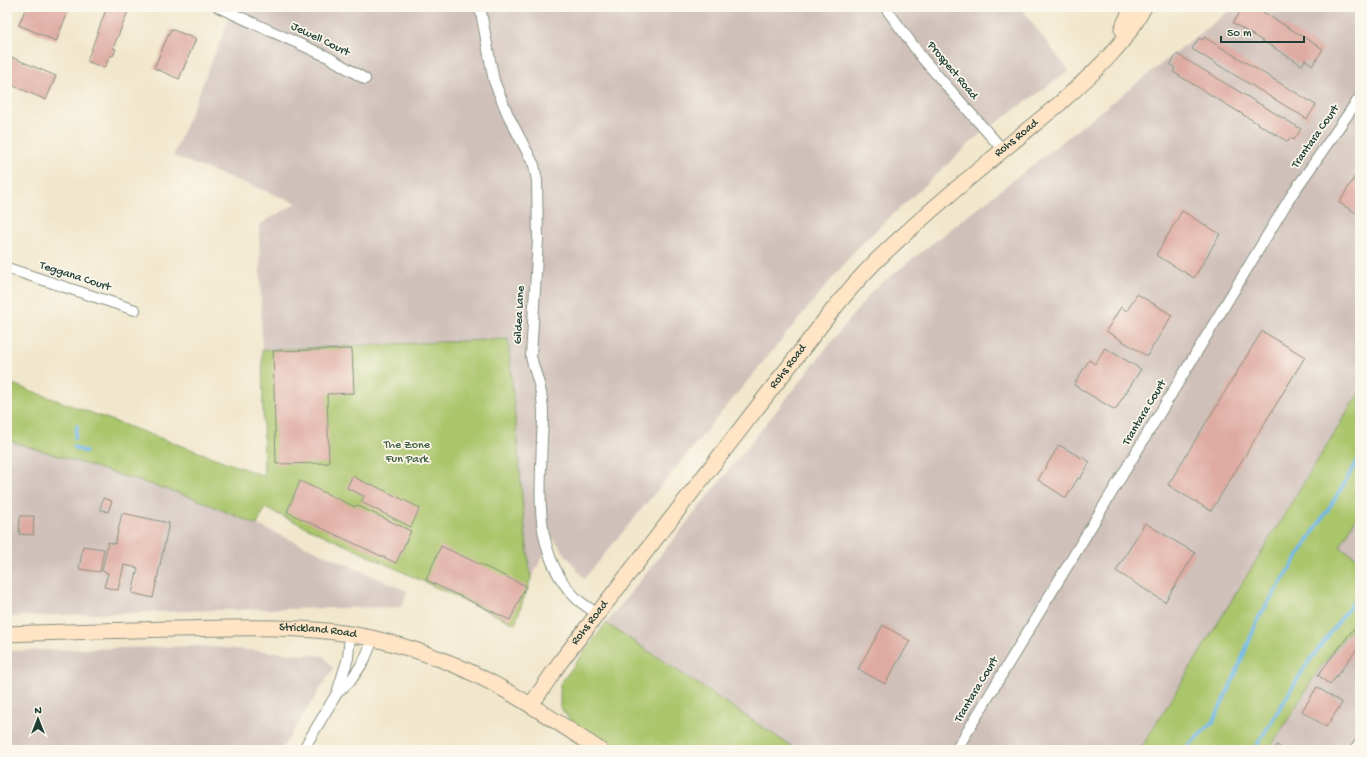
<svg xmlns="http://www.w3.org/2000/svg" width="1367" height="757" viewBox="0 0 1367 757" font-family="'Gochi Hand',sans-serif">
  <style>
    .industrial { fill: #cfc0ba }
    .green { fill: #aac56b; stroke: #648150 }
    .lines { fill: none; stroke-linecap: round; stroke-linejoin: round }
    .stream { stroke: #70b8e8; stroke-width: 3.5 }
    .building { fill: #deaaa1 }
    .street-casing { stroke: #889280; stroke-width: 12 }
    .secondary-casing { stroke: #889280; stroke-width: 17 }
    .street { stroke: #fff; stroke-width: 10 }
    .secondary { stroke: #ffe4c6; stroke-width: 15 }
    .labels { text-anchor: middle; dominant-baseline: central; stroke-width: 3.5; stroke-linejoin: round; paint-order: stroke }
    .street-label { font-size: 12px; fill: #1f3d34; stroke: #fbf7ec }
    .park-label { font-size: 12px; fill: #425f42; stroke: #fbf7ec }
  </style>
  <rect width="100%" height="100%" fill="#fbf7ec"/>
  <filter id="ink" filterUnits="userSpaceOnUse"><feTurbulence type="fractalNoise" baseFrequency=".025" numOctaves="2"/><feDisplacementMap in="SourceGraphic" scale="8" xChannelSelector="R" yChannelSelector="G"/><feConvolveMatrix kernelMatrix="1 2 1 2 8 2 1 2 1" color-interpolation-filters="sRGB"/></filter>
  <filter id="wash" filterUnits="userSpaceOnUse"><feTurbulence type="fractalNoise" baseFrequency=".012" numOctaves="4" result="noise"/><feDisplacementMap in="SourceGraphic" scale="16" xChannelSelector="R" yChannelSelector="G"/><feGaussianBlur stdDeviation="0.9" result="paint"/><feColorMatrix in="noise" values="0 0 0 0 0 0 0 0 0 0 0 0 0 0 0 0 0 1.4 0 .05"/><feComposite in="paint" operator="in"/></filter>
  <g filter="url(#wash)">
    <rect width="100%" height="100%" fill="#f1e7cc"/>
    <path class="industrial" d="M234,7H1020L1069,71L979,135L858,247L584,579L553,538L531,578L525,529L508,340L262,350L259,225L297,203L173,156Z
      M1234,7H1360V391L1140,750H794L604,626L873,290Z
      M7,440L194,498L257,525L407,591L402,607L215,610L7,617Z
      M1360,511V560L1340,547Z
      M1360,618V750H1269L1319,669Z
      M198,646L324,656L333,669L281,750H7V651Z"/>
    <path class="green" d="M508,339L525,529L531,578L515,624L265,508L257,525L194,498L7,440V382L264,476L262,350Z
      M1360,391V511L1340,547L1360,560V618L1319,669L1269,750H1140Z
      M606,623L797,750H614L571,722L560,707V684Z"/>
    <g class="lines">
      <path class="stream" d="M75,438L77,426
        M74,446L75,448L86,452
        M1184,750L1213,722L1233,680L1259,617L1341,489L1360,457
        M1254,750L1305,667L1360,593"/>
    </g>
    <g id="blocks">
      <path class="building" d="M26,7H70L56,41L19,25Z
        M107,7H124L129,9L113,48L116,49L113,56L111,55L104,68L87,61Z
        M1243,7H1255L1323,49L1313,65L1305,60L1302,65L1233,23Z
        M1344,7H1360V10L1344,8Z
        M171,29L196,39L179,79L154,68Z
        M1204,37L1316,105L1307,119L1192,49L1199,38L1203,40Z
        M1177,54L1301,129L1294,140L1290,138L1288,142L1173,72L1175,68L1170,65Z
        M9,56L56,76L46,100L7,83V62Z
        M1360,168V215L1339,203Z
        M1182,211L1220,234L1194,278L1156,255Z
        M1137,294L1172,315L1147,356L1106,331L1121,307L1127,311Z
        M1262,331L1305,357L1211,511L1168,485Z
        M1105,348L1141,369L1115,410L1074,385L1089,360L1095,364Z
        M352,349L354,393L327,394L329,463L276,464L273,351Z
        M1059,445L1082,458L1083,457L1090,462L1080,479L1078,478L1066,498L1038,480Z
        M352,476L370,485L371,484L420,508L411,527L361,502L364,496L347,488Z
        M300,481L355,507L356,505L411,531L396,563L287,512Z
        M103,498L112,501L108,512L100,509Z
        M122,513L169,523L153,598L132,593L138,568L124,565L118,590L104,587L108,573L102,571L108,542L115,544Z
        M20,516H34L33,535L19,534Z
        M1145,523L1195,553L1165,602L1116,571Z
        M83,546L104,549L100,572L79,569Z
        M441,546L526,586L510,620L426,580Z
        M883,625L910,641L885,684L858,669Z
        M1355,627L1360,631V645L1330,685L1318,675Z
        M1317,687L1342,703L1326,727L1302,711Z
        M1277,745L1284,750H1273Z"/>
    </g>
  </g>
  <g filter="url(#ink)">
    <use href="#blocks" fill-opacity="0" stroke="#889280" stroke-width="1"/>
    <g class="lines">
      <g class="street-casing">
        <path id="street" d="M218,7L328,57L365,79
          M480,7L494,81L508,115L534,165L537,181L538,239L531,356C534,371 541,385 542,400C544,412 543,425 542,437C541,492 532,551 574,596C580,603 589,608 598,614
          M885,7L923,59L1003,150
          M7,268L135,310
          M337,693L348,658L350,634
          M958,747L1291,196L1360,97
          M303,750L337,693L351,680L364,661L373,639
          M1355,750L1360,743"/>
      </g>
      <g class="secondary-casing">
        <g id="secondary">
          <path d="M1122,29L1132,7"/>
          <path id="s1" d="M7,634C63,632 119,630 176,629C233,628 293,625 350,634C381,639 411,648 440,659C498,681 549,717 600,750"/>
          <path id="s2" d="M531,705L561,661L828,316C843,297 859,278 876,261C934,205 997,155 1059,104C1091,75 1125,46 1144,7"/>
        </g>
      </g>
      <use href="#street" class="street"/>
      <use href="#secondary" class="secondary"/>
    </g>
  </g>
  <g class="labels">
    <g class="street-label">
      <text transform="translate(320 40) rotate(26)">Jewell Court</text>
      <text transform="translate(952 71) rotate(50)">Prospect Road</text>
      <text transform="translate(1316 137) rotate(-55)">Trantara Court</text>
      <text stroke="none"><textPath href="#s2" startOffset="749">Rohs Road</textPath></text>
      <text transform="translate(75 277) rotate(18)">Teggana Court</text>
      <text transform="translate(520 315) rotate(-87)">Gildea Lane</text>
      <text stroke="none"><textPath href="#s2" startOffset="425">Rohs Road</textPath></text>
      <text transform="translate(1145 413) rotate(-59)">Trantara Court</text>
      <text stroke="none"><textPath href="#s2" startOffset="101">Rohs Road</textPath></text>
      <text stroke="none"><textPath href="#s1" startOffset="311">Strickland Road</textPath></text>
      <text transform="translate(977 690) rotate(-59)">Trantara Court</text>
    </g>
    <g class="park-label">
      <text x="407" y="446">The Zone<tspan x="407" dy="14">Fun Park</tspan></text>
    </g>
  </g>
  <rect width="1367" height="757" fill="none" stroke="#fbf7ec" stroke-width="24"/>
  <g transform="translate(38 719)" stroke="#fbf7ec" stroke-width="3" paint-order="stroke">
  <path d="M0-3L7 15L0 10L-7 15Z" fill="#1f3d34"/>
  <text y="-6" font-size="11" font-weight="bold" text-anchor="middle" fill="#1f3d34">N</text>
  </g>
  <path d="M1221 36v6h83v-6" fill="none" stroke="#1f3d34" stroke-width="2"/>
  <text x="1227" y="36" font-size="12" fill="#1f3d34" stroke="#fbf7ec" stroke-width="3" paint-order="stroke">50 m</text>
</svg>
